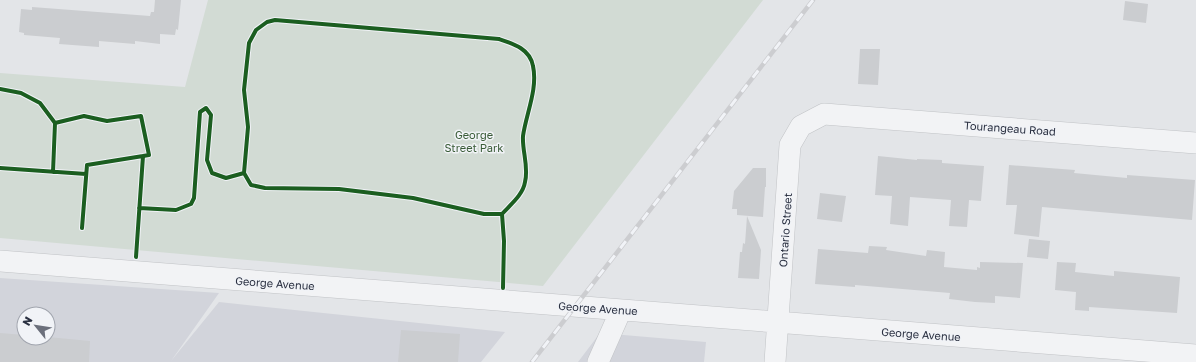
<svg xmlns="http://www.w3.org/2000/svg" width="1196" height="362" viewBox="0 0 1196 362" font-family="'Golos Text',sans-serif">
  <style>
    .built { fill: #d2d4db; fill-rule: evenodd }
    .green { fill: #d2dbd4 }
    .building { fill: #cbcdd0 }
    .lines { fill: none; stroke-linecap: round; stroke-linejoin: round }
    .minor-casing { stroke: #c1c3c6; stroke-width: 22 }
    .minor { stroke: #f2f3f5; stroke-width: 21 }
    .rail-casing { stroke: #cccdd0; stroke-width: 4.5 }
    .rail { stroke: #f1f3f7; stroke-width: 3; stroke-dasharray: 9; stroke-linecap: butt }
    .cycleway-casing { stroke: #f1f3f7; stroke-width: 6 }
    .cycleway { stroke: #1b5e20; stroke-width: 4 }
    .labels { text-anchor: middle; dominant-baseline: central; stroke-width: 3; stroke-linejoin: round; paint-order: stroke }
    .street-label { font-size: 11px; fill: #2a3041; stroke: #f1f3f7 }
    .park-label { font-size: 11px; fill: #3a5c38; stroke: #f1f3f7 }
  </style>
  <rect width="100%" height="100%" fill="#e3e5e8"/>
  <path class="built" d="M0,278L219,293L171,361L219,302L505,332L481,362H0ZM24,314H48V338H24Z
    M600,333L706,342L704,362H578Z"/>
  <path class="green" d="M208,0H763L543,286L0,238V73L185,87Z"/>
  <path class="building" d="M155,0H181L178,30L176,29L175,35L160,34V44L135,41V44L99,41V47L59,44L60,38L24,35V33L19,32L21,9L32,10V7L150,16L151,12H154Z
    M1125,1L1148,4L1146,23L1123,20Z
    M860,49H880L878,85L858,84Z
    M878,156L917,160V159L942,160V163L984,166L981,201L969,200L967,227L949,226L951,200L910,197L908,226L890,224L892,196L875,195Z
    M1009,165L1075,170L1074,173L1127,178V175L1195,180L1192,220L1042,207L1039,237L1014,234L1017,205H1006Z
    M753,168H766V187H765L763,217L737,215V209H732L734,191Z
    M820,193L846,196L842,222L817,219Z
    M747,216L761,250L759,279L738,278L740,252H742L743,243L745,244Z
    M1029,239L1050,241L1048,259L1027,257Z
    M869,246L887,247L886,250L926,256L927,250L945,252L944,267L977,270V267L980,268V262L1023,263L1020,298L995,296V303L975,302L949,299L950,293L855,285V287L815,284L818,249L868,253Z
    M1057,262L1076,263L1075,272L1114,276V271L1180,277L1177,313L1089,307V311L1075,310L1076,292L1055,290Z
    M401,330L460,334L458,362H398Z
    M0,333L24,335V338L48,337L90,341L89,362H0Z"/>
  <g class="lines">
    <g class="minor-casing">
      <path id="minor" d="M0,261L1196,355
        M598,362L621,310
        M775,362L790,145L801,126L824,114L1196,143"/>
    </g>
    <use href="#minor" class="minor"/>
    <g class="rail-casing">
      <path id="rail" d="M532,362L813,0"/>
    </g>
    <use href="#rail" class="rail"/>
    <g class="cycleway-casing">
      <path id="cycleway" d="M275,20L499,39C514,44 530,49 533,66C538,89 526,114 523,136C522,151 529,167 525,182C523,195 510,205 502,214H484L413,198L339,189L265,188L251,185L244,173L248,127L244,90L249,43L256,30L267,22Z
        M0,89L21,93L40,103L55,123L53,172
        M55,123L84,116L107,121L141,116L149,155L143,156
        M0,168L86,174
        M139,208L176,210L191,204L194,198L200,112L206,108L211,115L207,160L212,173L226,178L244,173
        M502,214L504,241L503,288
        M82,228L87,165L143,156L136,257"/>
    </g>
    <use href="#cycleway" class="cycleway"/>
  </g>
  <g class="labels">
    <g class="street-label">
      <text transform="translate(1010 128) rotate(4)">Tourangeau Road</text>
      <text transform="translate(785 230) rotate(-86)">Ontario Street</text>
      <text transform="translate(275 283) rotate(4)">George Avenue</text>
      <text transform="translate(598 308) rotate(4)">George Avenue</text>
      <text transform="translate(921 334) rotate(4)">George Avenue</text>
    </g>
    <g class="park-label">
      <text x="474" y="134">George<tspan x="474" dy="13">Street Park</tspan></text>
    </g>
  </g>
  <g transform="translate(36 326) rotate(300)"><circle r="19" fill="#f1f3f7" stroke="#a1a5ae"/>
  <path d="M0-3L7 15L0 10L-7 15Z" fill="#6b6f7b"/>
  <text y="-6" font-size="11" font-weight="bold" text-anchor="middle" fill="#2a3041">N</text>
  </g>
</svg>
